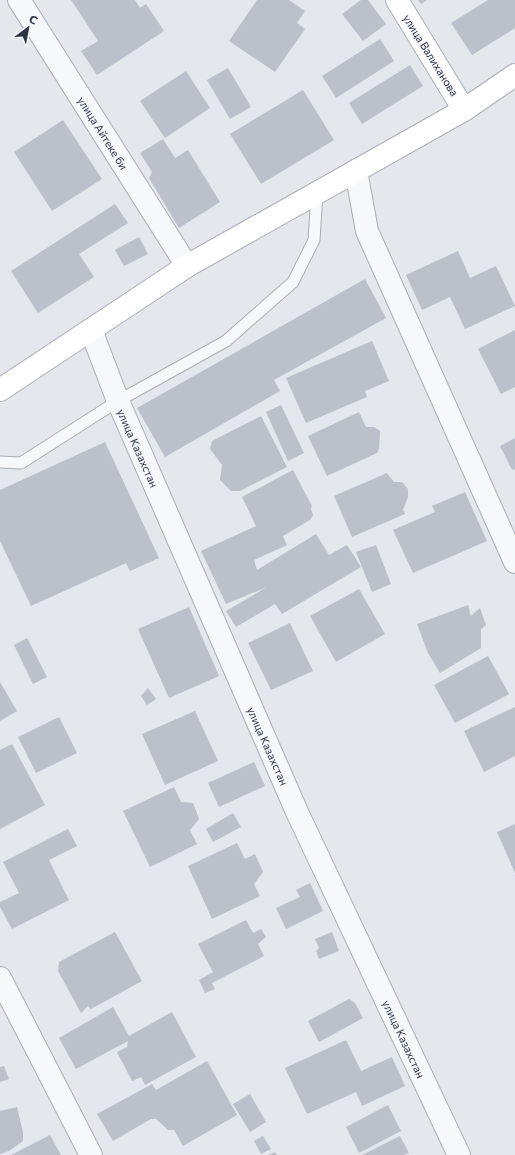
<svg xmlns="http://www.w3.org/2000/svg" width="515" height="1155" viewBox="0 0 515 1155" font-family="Commissioner,sans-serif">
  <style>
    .building { fill: #bbc0ca }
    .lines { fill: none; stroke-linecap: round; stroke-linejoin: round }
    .lane-casing { stroke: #a9aeb7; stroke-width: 13 }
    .street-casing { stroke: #a9aeb7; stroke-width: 24 }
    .secondary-casing { stroke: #a9aeb7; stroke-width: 24 }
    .lane { stroke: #f7f8fa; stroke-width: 11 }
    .street { stroke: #f7f8fa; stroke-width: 22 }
    .secondary { stroke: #fff; stroke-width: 22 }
    .labels { text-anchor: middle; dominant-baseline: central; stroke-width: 3; stroke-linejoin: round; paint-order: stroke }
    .street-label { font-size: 11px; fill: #2b3445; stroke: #f4f6f9 }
  </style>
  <rect width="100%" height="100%" fill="#e4e7ec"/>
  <path class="building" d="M71,0H135L140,8L146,4L164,31L97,75L81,51L98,41Z
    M257,0H289L305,11L297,23L305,29L275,72L229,41Z
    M361,0H368L386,24L363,41L342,14Z
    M418,0H427L421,4Z
    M488,0H515V28L472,55L451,23Z
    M380,39L394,61L336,98L322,76Z
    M410,65L423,86L362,124L349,103Z
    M228,68L251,107L230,119L207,80Z
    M186,71L210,108L165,138L140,101Z
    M303,90L334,140L261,184L230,134Z
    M63,120L102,179L52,211L14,152Z
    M163,139L175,158L188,150L220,202L179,228L149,178L152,172L140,153Z
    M115,204L128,223L79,254L94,277L38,313L11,271Z
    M139,237L148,254L124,266L115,250Z
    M458,251L470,278L496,266L515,306L465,329L450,297L422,310L406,275Z
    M365,279L386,318L274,380L280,391L165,457L137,408Z
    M515,330V387L501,394L478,349Z
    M372,341L389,381L365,391L367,397L306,423L286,378Z
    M281,405L304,453L288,461L266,412Z
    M359,412L366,427H374L380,431L379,449L377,453L327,476L308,436Z
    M261,416L287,467L240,491H231L220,480L222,465L210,449L212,441Z
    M515,438V469L512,470L500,446Z
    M105,442L159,558L130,571L126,563L31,606L0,541V490Z
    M293,470L312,506L311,509L313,515L310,520L283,536L287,545L254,560L257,570L316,534L329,555L347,545L361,567L282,614L275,604L236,627L226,611L267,587L226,604L201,551L256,526L242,497Z
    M387,473L394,482H402L408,489V497L403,510L405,514L352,537L334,496Z
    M465,492L487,541L413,573L393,530L435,512L432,506Z
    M376,545L391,584L372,592L356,552Z
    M359,589L385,634L336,662L310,616Z
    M468,605L471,616L480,608L486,625L481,629V648L440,673L428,653L417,624Z
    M189,607L219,676L169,698L138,629Z
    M290,623L313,671L271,690L248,643Z
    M27,638L47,677L33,684L14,645Z
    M488,656L509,694L455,723L434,685Z
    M0,682L17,711L0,721Z
    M148,688L156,699L147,705L141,696Z
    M515,707V756L484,772L464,731Z
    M195,711L218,761L165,785L142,734Z
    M59,717L77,753L36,773L18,737Z
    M12,744L45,805L0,829V750Z
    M254,762L265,786L219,807L208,783Z
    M174,787L181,802L193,803L199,819L190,830L197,844L150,867L123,811Z
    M233,813L241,827L213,842L206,829Z
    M515,824V873L497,832Z
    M68,829L77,846L49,860L69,900L12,929L0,907V902L19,893L3,862Z
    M237,843L245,859L255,854L263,872L254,884L260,896L212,919L188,866Z
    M310,883L323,911L286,929L276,908L300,897L296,890Z
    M246,920L253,933L261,929L266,937L258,944L264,956L212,983L215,989L205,993L199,980L213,972L198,944Z
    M115,932L142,981L91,1009L88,1006L81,1013L58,971L59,962Z
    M332,932L339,951L319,959L316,951L319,948L315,939Z
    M349,999L355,1003L363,1018L319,1042L308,1021Z
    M113,1007L129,1036L172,1012L196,1057L145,1085L141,1077L132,1081L117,1052L127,1047L128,1041L76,1069L59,1038Z
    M346,1040L361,1071L392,1057L405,1086L362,1106L356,1092L307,1114L285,1068Z
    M207,1061L237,1115L183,1146L174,1130H168L156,1119H151L113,1141L97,1114L152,1084L156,1090Z
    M4,1066L9,1079L0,1082V1067Z
    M250,1094L266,1122L250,1132L233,1104Z
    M388,1105L401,1131L359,1153L346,1127Z
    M17,1107L23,1132V1141L9,1151L0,1154V1111Z
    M50,1135L61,1155H11Z
    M263,1136L271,1149L261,1154L254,1141Z
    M400,1136L409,1153L404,1155H362Z
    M275,1152L277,1155H268Z"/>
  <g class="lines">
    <g class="lane-casing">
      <path id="lane" d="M0,462L21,463L118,401L226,341L293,282L314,240L317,193"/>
    </g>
    <g class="street-casing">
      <path id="street" d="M19,0L187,266
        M356,171L367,231L515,562
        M91,330L118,401L297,812L459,1155
        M0,978L91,1155"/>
    </g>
    <g class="secondary-casing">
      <path id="secondary" d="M397,0L464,110
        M0,390L187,266L464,110L515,75"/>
    </g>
    <use href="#lane" class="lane"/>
    <use href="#street" class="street"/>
    <use href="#secondary" class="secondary"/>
  </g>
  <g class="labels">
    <g class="street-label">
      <text transform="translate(431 55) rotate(58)">улица Валиханова</text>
      <text transform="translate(103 133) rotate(58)">улица Айтеке би</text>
      <text transform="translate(138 448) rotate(66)">улица Казахстан</text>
      <text transform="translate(268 746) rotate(66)">улица Казахстан</text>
      <text transform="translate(404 1039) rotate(65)">улица Казахстан</text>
    </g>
  </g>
  <g transform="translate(28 28) rotate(32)" stroke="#f4f6f9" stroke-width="3" paint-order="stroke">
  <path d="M0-3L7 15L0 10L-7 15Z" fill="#2b3445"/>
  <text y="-6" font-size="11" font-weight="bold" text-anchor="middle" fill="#2b3445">С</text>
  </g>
</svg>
